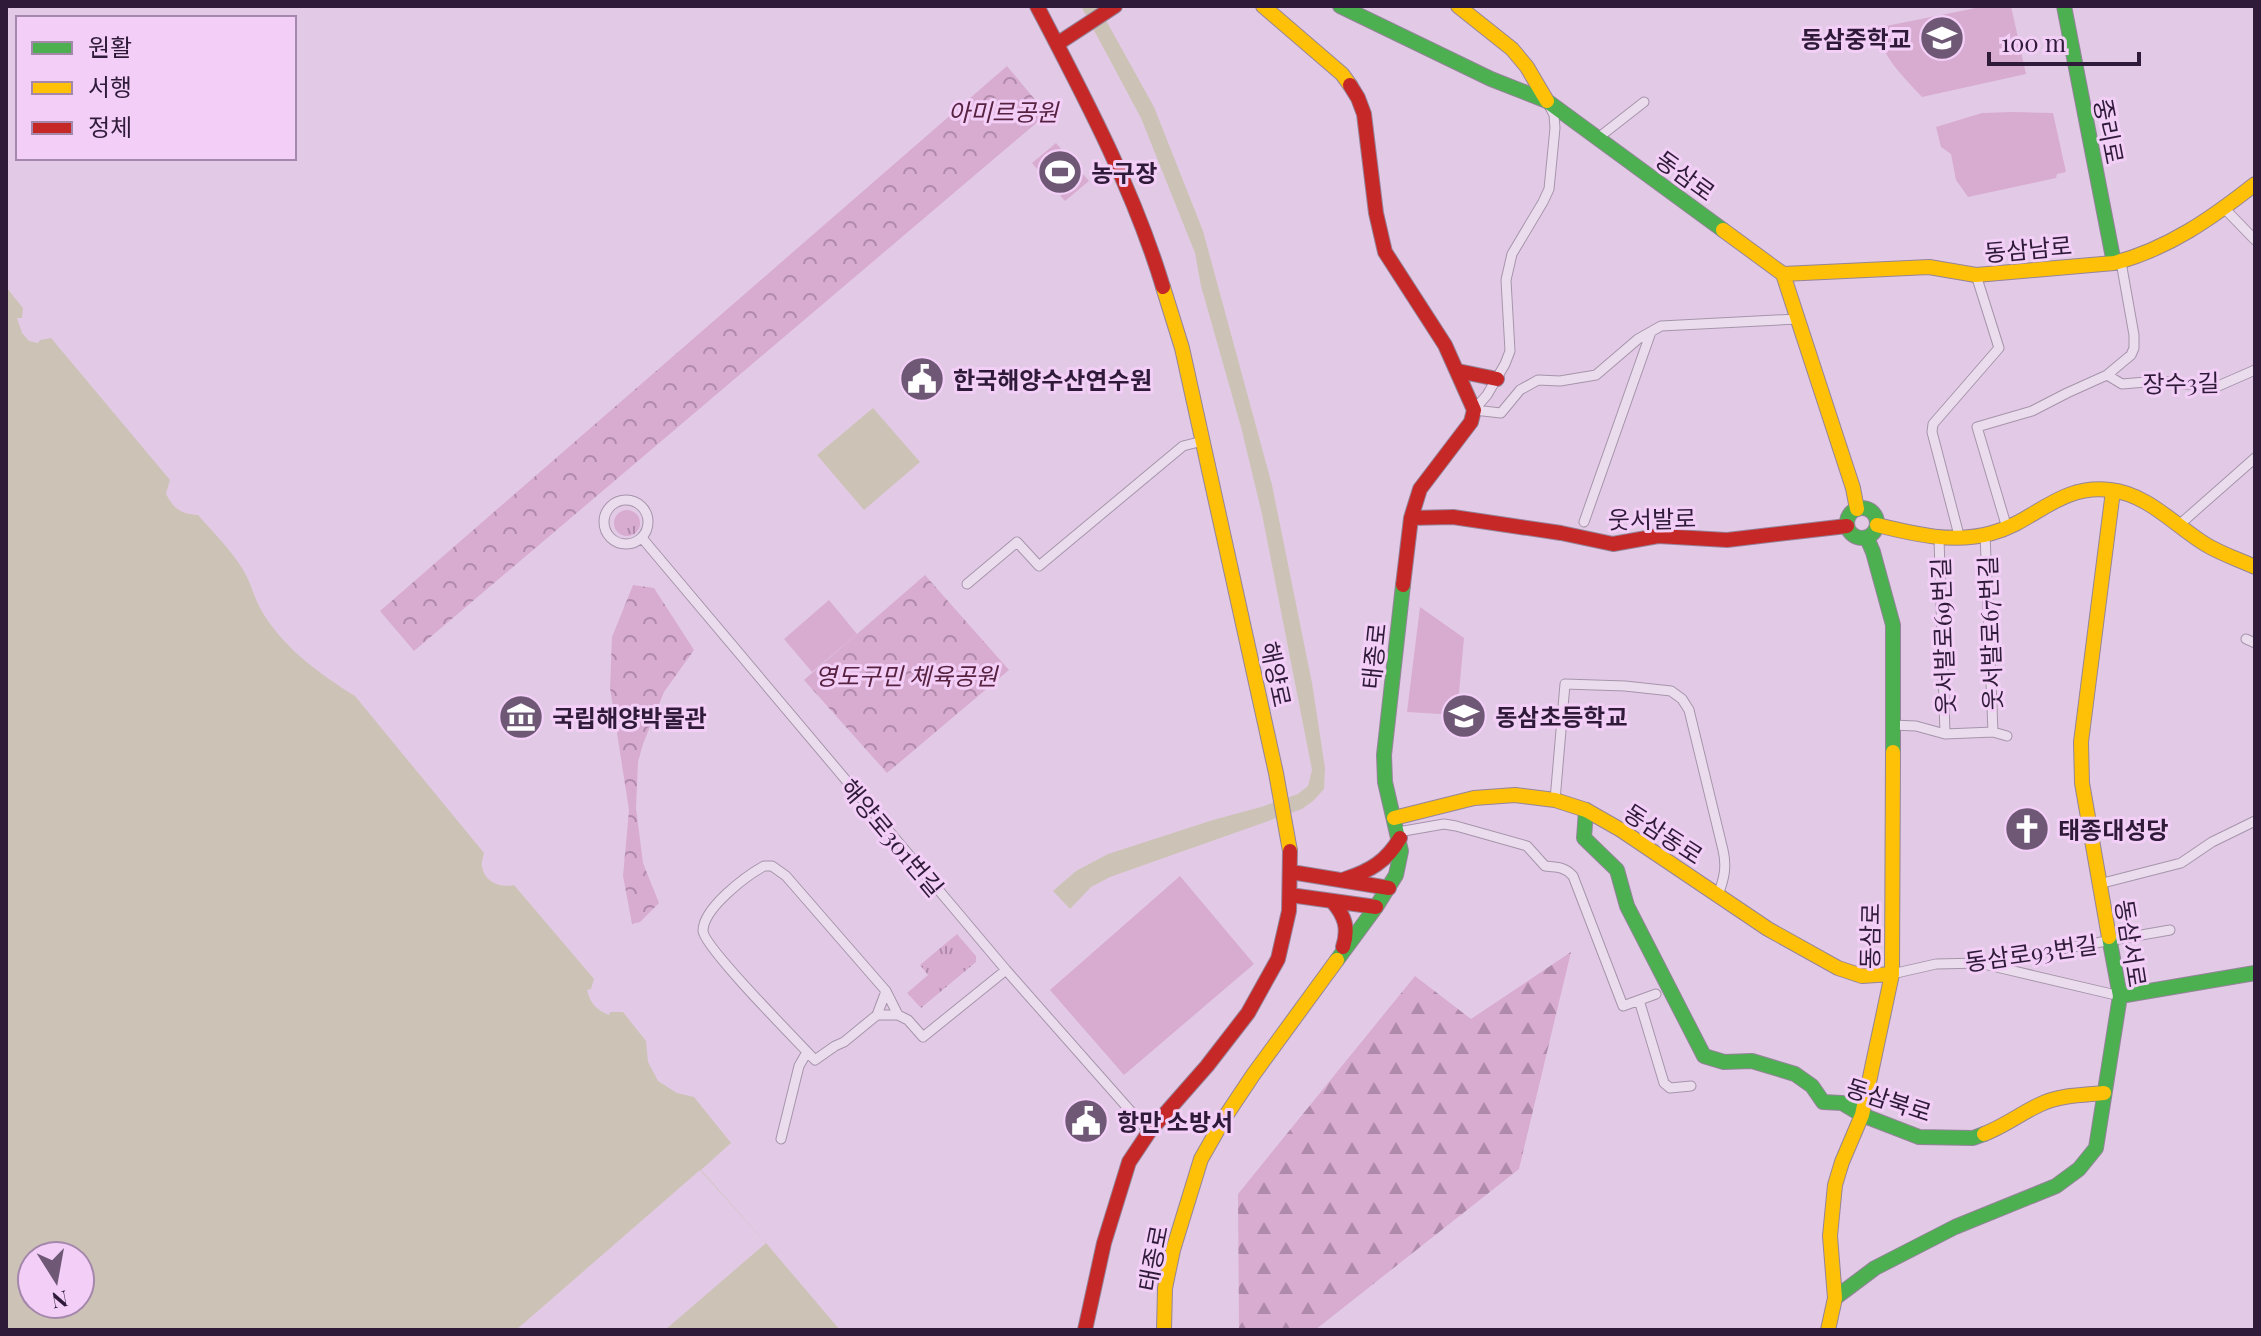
<svg xmlns="http://www.w3.org/2000/svg" width="2261" height="1336" viewBox="0 0 2261 1336" font-family="'Playfair Display','Noto Sans KR',serif">
  <style>
    .grass { fill: url(#grass-tufts) }
    .forest { fill: url(#forest-firs) }
    .park { fill: url(#park-crowns) }
    .garden { fill: #d8abd0 }
    .water { fill: #ccc2b6; fill-rule: evenodd }
    .pier { fill: #e2cae6 }
    .lines { fill: none; stroke-linecap: round; stroke-linejoin: round }
    .street-casing { stroke: #a694ab; stroke-width: 11 }
    .fast-casing { stroke: #95849a; stroke-width: 16 }
    .slow-casing { stroke: #95849a; stroke-width: 16 }
    .jam-casing { stroke: #95849a; stroke-width: 16 }
    .street { stroke: #eadced; stroke-width: 9 }
    .fast { stroke: #4caf50; stroke-width: 14 }
    .slow { stroke: #ffc107; stroke-width: 14 }
    .jam { stroke: #c62828; stroke-width: 14 }
    .labels { text-anchor: middle; dominant-baseline: central; stroke-width: 6; stroke-linejoin: round; paint-order: stroke }
    .poi-label { font-size: 24px; font-weight: bold; fill: #2f1b39; stroke: #f3cff8; text-anchor: start }
    .park-label { font-size: 24px; font-style: italic; fill: #572140; stroke: #f3cff8 }
    .street-label { font-size: 24px; fill: #2f1b39; stroke: #f3cff8 }
  </style>
  <defs>
    <pattern id="grass-tufts" width="24" height="20" patternUnits="userSpaceOnUse" patternTransform="scale(2)"><rect width="24" height="20" fill="#d8abd0"/><path d="M3 7l-1-3M5 7V3M7 7l1-3M15 17l-1-3M17 17v-4M19 17l1-3" fill="none" stroke="#b08aaa"/></pattern>
    <pattern id="forest-firs" width="22" height="20" patternUnits="userSpaceOnUse" patternTransform="scale(2)"><rect width="22" height="20" fill="#d8abd0"/><path d="M5 1l3.5 6h-7zM16 11l3.5 6h-7z" fill="#b08aaa"/></pattern>
    <pattern id="park-crowns" width="20" height="18" patternUnits="userSpaceOnUse" patternTransform="scale(2)"><rect width="20" height="18" fill="#d8abd0"/><path d="M2 6a3 3 0 1 1 6 0M12 15a3 3 0 1 1 6 0" fill="none" stroke="#b08aaa"/></pattern>
  </defs>
  <rect width="100%" height="100%" fill="#e2cae6"/>
  <path class="grass" d="M614 523a13 13 0 1 1 26 0a13 13 0 1 1-26 0Z
    M957,934L976,956V962L921,1008L907,993L928,975L920,965Z"/>
  <path class="forest" d="M1571,952L1519,1169L1315,1330H1239L1238,1194L1415,976L1471,1019Z"/>
  <path class="park" d="M1007,66L1047,114L414,651L380,611Z
    M925,575L1009,670L887,773L804,680Z
    M633,585L654,588L694,650L664,692L643,744L638,762L636,808L643,863L659,903L640,922L632,924L623,876L629,810L610,688L612,637Z"/>
  <path class="garden" d="M1986,6H2011L2026,74L1922,97C1901,74 1883,58 1876,28Z
    M2014,112L2053,113L2066,172L2057,174L2056,178L1968,197L1956,180L1951,154L1941,147L1936,127L1982,113Z
    M1056,143L1089,181L1065,201L1032,163Z
    M829,600L857,634L812,672L784,639Z
    M1420,607L1464,638L1457,715L1407,712Z
    M1180,876L1254,964L1124,1075L1050,990Z"/>
  <path class="water" d="M1081,6H1098L1154,107L1203,231L1272,485L1312,683L1325,768L1324,789L1313,801L1302,809L1110,877L1091,887L1070,909L1053,891L1076,871L1108,854L1213,820L1261,807L1298,794L1308,786L1312,770L1262,514L1241,427L1201,286L1195,253L1141,118Z
    M6,287L23,308L22,318H17L22,333L29,341L38,343L40,340L51,338L170,480L166,494C174,509 181,514 198,515C213,532 230,549 242,568C250,580 253,595 260,608C281,646 318,673 355,696L484,853C483,858 481,862 482,867C485,883 501,888 514,885L594,979L591,989L587,990C590,1003 596,1010 609,1015L610,1012H623L646,1041L648,1062L658,1081L677,1093L694,1097L731,1143L701,1170L766,1243L840,1330H6ZM32,1256H80V1304H32Z
    M873,408L920,462L864,510L817,455Z"/>
  <path class="pier" d="M700,1170L766,1243L665,1330H516Z"/>
  <g class="lines">
    <g class="street-casing">
      <path id="street" d="M1598,138L1644,102
        M2224,208L2255,240
        M2107,375L2122,384L2158,381L2216,387L2255,370
        M1474,410L1501,413L1520,390L1538,380L1560,381L1596,375L1638,339L1661,326L1797,319
        M1474,410L1487,395L1505,364L1510,351L1506,280L1512,254L1543,202L1549,189L1555,128L1554,115L1549,105
        M604 522a22 22 0 1 1 44 0a22 22 0 1 1-44 0Z
        M1584,522L1651,332
        M2179,525L2255,458
        M2007,528L1977,427L2032,411L2067,393L2107,375L2131,355L2134,348V335L2121,262
        M1985,534L1993,732
        M642,538L1006,970L1149,1132
        M1939,538L1945,734
        M1960,539L1932,432L1933,424L1999,348L1976,275
        M967,584L1017,542L1039,566L1183,446L1203,441
        M2246,639L2255,643
        M1892,725L1916,726L1945,734L1993,732L2007,736
        M1555,800L1565,684L1625,686L1671,691L1682,699L1689,710L1723,850C1727,867 1724,879 1718,895
        M1398,832L1444,824L1456,826L1527,846L1545,866C1557,867 1565,867 1573,876L1623,1006L1656,994
        M764,866H772L786,876L886,991L898,1015H877L844,1042L835,1046L815,1060C798,1042 704,947 703,931C703,908 746,876 764,866Z
        M2099,884L2181,863L2212,842L2255,821
        M1984,964L2120,996
        M1892,974L1936,964L1981,963L2170,930
        M1639,1000L1664,1083L1670,1088L1691,1086
        M877,1015L886,991
        M898,1015L908,1020L923,1037L1006,970
        M781,1139L799,1066L807,1052"/>
    </g>
    <g class="fast-casing">
      <path id="fast" d="M1340,6L1491,79L1547,101L1723,230
        M2064,6L2114,263
        M1847 523a15 15 0 1 1 30 0a15 15 0 1 1-30 0Z
        M1867,538L1873,552L1893,625V752
        M1586,810L1584,838L1617,870L1627,906L1704,1056L1724,1062L1752,1061L1795,1074L1812,1086L1823,1102L1842,1103L1862,1115L1919,1137L1973,1138L1984,1134
        M1337,960L1376,907L1396,875L1401,851L1385,782L1384,755L1403,585
        M2120,996L2255,973
        M1835,1298L1875,1268L1955,1227L2056,1186L2079,1169L2096,1148L2120,996L2109,937"/>
    </g>
    <g class="slow-casing">
      <path id="slow" d="M1263,6L1342,74L1350,85
        M1458,6L1512,49L1527,67L1547,101
        M1723,230L1783,274L1853,488L1857,509
        M1783,274L1929,267L1976,275L2114,263C2168,249 2212,218 2255,184
        M1163,287L1182,348L1276,773L1290,851
        M1877,525C1914,534 1954,544 1992,533C2036,521 2059,484 2110,490C2148,494 2174,525 2205,544C2221,554 2238,559 2255,567
        M1394,818L1474,798L1515,795L1555,800L1586,810L1621,830L1768,929L1838,968L1862,976L1892,974
        M2109,937L2082,783L2081,742L2113,491
        M1984,1134C2005,1126 2021,1113 2041,1104C2060,1095 2083,1095 2104,1093
        M1164,1330L1165,1288L1173,1250L1201,1159L1225,1117L1253,1075L1337,960
        M1828,1330L1835,1298L1830,1236L1835,1185L1842,1162L1862,1115L1892,974L1893,752"/>
    </g>
    <g class="jam-casing">
      <path id="jam" d="M1037,6C1085,98 1133,188 1163,287
        M1057,44L1115,6
        M1350,85L1358,98L1364,114L1376,213L1385,252L1445,345L1474,410L1471,422L1420,489L1411,518L1403,585
        M1458,371L1497,379
        M1411,518L1453,517L1561,533L1613,544L1658,536L1727,540L1847,526
        M1291,872L1389,888
        M1345,879C1370,871 1387,861 1400,838
        M1290,895L1376,907
        M1332,901C1345,916 1349,928 1343,947
        M1085,1330L1104,1243L1129,1162L1149,1132L1207,1066L1248,1013L1278,959L1289,911L1290,851"/>
    </g>
    <use href="#street" class="street"/>
    <use href="#fast" class="fast"/>
    <use href="#slow" class="slow"/>
    <use href="#jam" class="jam"/>
  </g>
  <defs>
    <g id="school-disc" transform="scale(2.3)"><circle r="9.5" fill="#6e5876" stroke="#f3cff8"/><path d="M0-5L7-2L0 1L-7-2ZM-4 1L0 2.5L4 1V4Q0 6-4 4Z" fill="#fff"/></g>
    <g id="stadium-disc" transform="scale(2.3)"><circle r="9.5" fill="#6e5876" stroke="#f3cff8"/><path d="M0-5a6.5 5 0 1 0 0 10a6.5 5 0 1 0 0-10ZM-3.5-1.8h7v3.6h-7Z" fill="#fff"/></g>
    <g id="civic-disc" transform="scale(2.3)"><circle r="9.5" fill="#6e5876" stroke="#f3cff8"/><path d="M-.6-6.5H3V-4.5H.6V-3L4-1V1h2V6H-6V1h2V-1L-.6-3ZM-1.2 2.5V6h2.4V2.5Z" fill="#fff"/></g>
    <g id="museum-disc" transform="scale(2.3)"><circle r="9.5" fill="#6e5876" stroke="#f3cff8"/><path d="M0-6L6-3V-2H-6V-3ZM-5-1h2V3h-2ZM-1-1h2V3h-2ZM3-1h2V3H3ZM-6 4H6V6H-6Z" fill="#fff"/></g>
    <g id="church-disc" transform="scale(2.3)"><circle r="9.5" fill="#6e5876" stroke="#f3cff8"/><path d="M-1.2-6h2.4v3.5h3.3v2.4h-3.3V6h-2.4V-.1h-3.3v-2.4h3.3Z" fill="#fff"/></g>
  </defs>
  <g fill-rule="evenodd">
    <use href="#school-disc" x="1942" y="38"/>
    <use href="#stadium-disc" x="1060" y="172"/>
    <use href="#civic-disc" x="922" y="379"/>
    <use href="#school-disc" x="1464" y="716"/>
    <use href="#museum-disc" x="521" y="717"/>
    <use href="#church-disc" x="2027" y="829"/>
    <use href="#civic-disc" x="1086" y="1121"/>
  </g>
  <g class="labels">
    <g class="poi-label">
      <text x="1911" y="38" text-anchor="end">동삼중학교</text>
      <text x="1091" y="172">농구장</text>
      <text x="953" y="379">한국해양수산연수원</text>
      <text x="1495" y="716">동삼초등학교</text>
      <text x="552" y="717">국립해양박물관</text>
      <text x="2058" y="829">태종대성당</text>
      <text x="1117" y="1121">항만 소방서</text>
    </g>
    <g class="park-label">
      <text x="1003" y="111">아미르공원</text>
      <text x="906" y="675">영도구민 체육공원</text>
    </g>
    <g class="street-label">
      <text transform="translate(2110 131) rotate(79)">중리로</text>
      <text transform="translate(1686 175) rotate(36)">동삼로</text>
      <text transform="translate(2028 248) rotate(-5)">동삼남로</text>
      <text transform="translate(2181 382) rotate(-1)">장수3길</text>
      <text transform="translate(1652 518) rotate(-1)">웃서발로</text>
      <text transform="translate(1989 633) rotate(-92)">웃서발로67번길</text>
      <text transform="translate(1942 636) rotate(-92)">웃서발로69번길</text>
      <text transform="translate(1373 656) rotate(-84)">태종로</text>
      <text transform="translate(1277 674) rotate(78)">해양로</text>
      <text transform="translate(1664 833) rotate(33)">동삼동로</text>
      <text transform="translate(893 837) rotate(50)">해양로301번길</text>
      <text transform="translate(1869 936) rotate(-89)">동삼로</text>
      <text transform="translate(2132 943) rotate(81)">동삼서로</text>
      <text transform="translate(2031 952) rotate(-8)">동삼로93번길</text>
      <text transform="translate(1889 1099) rotate(18)">동삼북로</text>
      <text transform="translate(1152 1258) rotate(-79)">태종로</text>
    </g>
  </g>
  <rect width="2261" height="1336" fill="none" stroke="#2f1b39" stroke-width="16"/>
  <rect x="16" y="16" width="280" height="144" fill="#f3cff8" stroke="#a587ac" stroke-width="2"/>
  <rect x="32" y="42" width="40" height="12" fill="#4caf50" stroke="#a587ac" stroke-width="2"/>
  <text x="88" y="56" font-size="24" fill="#2f1b39">원활</text>
  <rect x="32" y="82" width="40" height="12" fill="#ffc107" stroke="#a587ac" stroke-width="2"/>
  <text x="88" y="96" font-size="24" fill="#2f1b39">서행</text>
  <rect x="32" y="122" width="40" height="12" fill="#c62828" stroke="#a587ac" stroke-width="2"/>
  <text x="88" y="136" font-size="24" fill="#2f1b39">정체</text>
  <g transform="translate(56 1280) rotate(169)"><circle r="38" fill="#f3cff8" stroke="#a587ac" stroke-width="2"/>
  <path d="M0-6L14 30L0 20L-14 30Z" fill="#6e5876"/>
  <text y="-12" font-size="22" font-weight="bold" text-anchor="middle" fill="#2f1b39">N</text>
  </g>
  <path d="M1989 52v12h150v-12" fill="none" stroke="#2f1b39" stroke-width="4"/>
  <text x="2001" y="52" font-size="24" fill="#2f1b39" stroke="#f3cff8" stroke-width="6" paint-order="stroke">100 m</text>
</svg>
